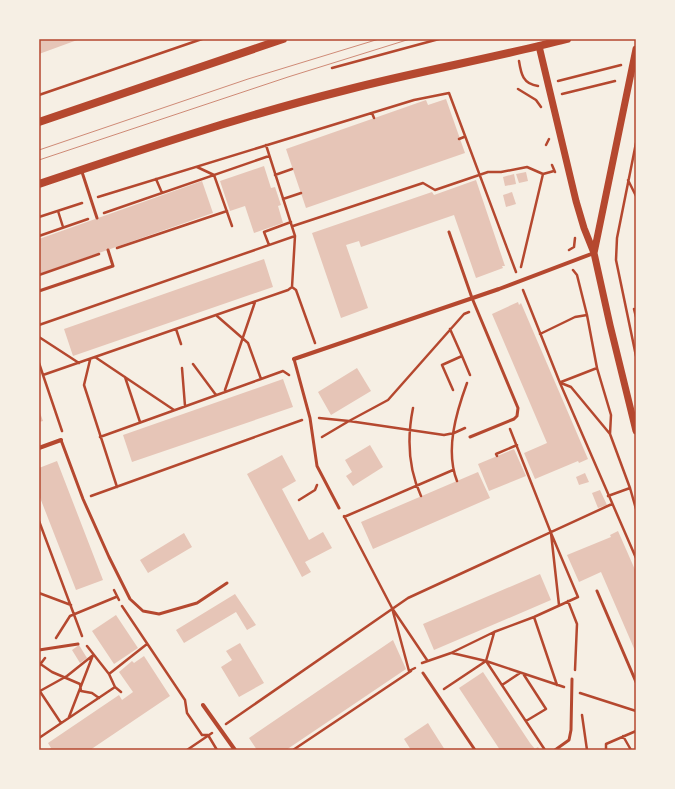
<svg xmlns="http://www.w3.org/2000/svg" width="675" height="789" viewBox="0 0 675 789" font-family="Poppins,sans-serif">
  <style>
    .building { fill: #e6c5b7 }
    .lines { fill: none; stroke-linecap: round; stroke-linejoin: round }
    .path { stroke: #b5482f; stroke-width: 2.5 }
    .service { stroke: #b5482f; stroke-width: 3 }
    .minor { stroke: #b5482f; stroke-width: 4 }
    .tertiary { stroke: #b5482f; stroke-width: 7 }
    .secondary { stroke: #b5482f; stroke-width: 8 }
    .tram { stroke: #cf8b77; stroke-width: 1 }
    .neatline { fill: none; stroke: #b5482f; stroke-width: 1.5 }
  </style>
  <rect width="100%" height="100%" fill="#f6efe4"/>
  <path class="building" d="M39,39H80L39,54Z
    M446,99L465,153L306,208L286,149L426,100L428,105Z
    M264,166L271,188L275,187L281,205L278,206L283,223L254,233L245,206L230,211L220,181Z
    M526,172L528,181L519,183L516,174Z
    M514,174L516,184L505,186L503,177Z
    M476,180L505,266H502L503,268L476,278L454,215L361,247L359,241L346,245L368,308L341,318L312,233L432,192L434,195Z
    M202,181L213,213L39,274V239Z
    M512,192L516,204L506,207L503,195Z
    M264,259L273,287L73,356L64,329Z
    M518,302L519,305L521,303L588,459L579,463L578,461L535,479L524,453L547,443L492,314Z
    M357,368L371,391L331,415L318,392Z
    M283,379L293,407L132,462L123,435Z
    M39,410L43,421L39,422Z
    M370,445L383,467L353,486L346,476L352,472L345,460Z
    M514,449L526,476L489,491L478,464Z
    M282,455L296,481L282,489L309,540L323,532L332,548L305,562L311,572L302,577L247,474Z
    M57,461L103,580L76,590L39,495V468Z
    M478,472L490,498L373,549L361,522Z
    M585,473L589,482L579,485L576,477Z
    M600,490L607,505L598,508L592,493Z
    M618,531L636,572V653L601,572L579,582L567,555L611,537L610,535Z
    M184,533L192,547L148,573L140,560Z
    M540,574L551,600L434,650L423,624Z
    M235,594L256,625L247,630L236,612L184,643L176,630Z
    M116,615L138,648L114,664L92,631Z
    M393,640L406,669L286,750H257L249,738Z
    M240,643L264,683L239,697L221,667L232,660L226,651Z
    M79,645L87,658L80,663L72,650Z
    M144,656L170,696L90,750H48L51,748L48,743L119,695L122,700L133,692L119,672L132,661L134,663Z
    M483,672L530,743L535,749L538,747L540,750H500L459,688Z
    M428,723L431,728L445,750H411L404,739Z"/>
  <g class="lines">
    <path class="path" d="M519,61C521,74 523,84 538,86
      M332,68L439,39
      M558,81L621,65
      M518,89L536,100L541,107
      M562,94L615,81
      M39,95L202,39
      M372,113L374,118
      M459,139L464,137
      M636,143L617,238L616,260L636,356
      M266,145L295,236L292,287L296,290L315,343
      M546,145L549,139
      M552,165L555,172
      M197,167L214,175L232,226
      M275,175L292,169
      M156,179L162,193
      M628,180L636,196
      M98,197L414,100L449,93L516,272
      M283,199L301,193
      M58,211L63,227
      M104,213L269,156
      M39,217L82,203
      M293,226L423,183L435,190L488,172H501L527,167L543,174
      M39,236L88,219
      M269,245L264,232L291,222
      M117,248L227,211
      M569,250L574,247L575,238
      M521,267L543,174L554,171
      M573,270L577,275L587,315L597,368L611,415L610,434L630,488L608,496
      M39,275L99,254
      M523,290L560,383L636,558
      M634,309L636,317
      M217,316L248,343L261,379
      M39,325L295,236
      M176,329L181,344
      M450,329L462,356
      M540,334L575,317L587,315
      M39,337L79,363
      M95,357L174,410
      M90,360L84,385L117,487
      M39,363L43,375L288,290L292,287
      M193,364L216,395
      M182,368L185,406
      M43,375L62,431
      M125,377L140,422
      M561,382L597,368
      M561,383L571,387L610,434
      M225,390L255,302
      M453,390L442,365L462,356L470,375
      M413,408C407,438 408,468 421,496
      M319,418L349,421L388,400L464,314L469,312
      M510,429L551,533
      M100,437L261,379L283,371L289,375
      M322,437L349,421L444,435L454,433L465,428
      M497,456L496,454L517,445
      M457,481C445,450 456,413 467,383
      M630,488L636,509
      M91,496L302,420
      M299,500L315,490L317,485
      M344,516L392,608
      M344,517L453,470
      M39,521L82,636
      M114,590L119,600
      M39,593L71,605
      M568,601L577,624L575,670
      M122,606L185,700L187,713L202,735H208L217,750
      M534,617L557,685
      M494,633L486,661L545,750
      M56,638L70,616L116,597
      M87,646L109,674L115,687L121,692
      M452,653L486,661L564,687
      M39,663L52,672L80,684L81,691L92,693L99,698
      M422,663L451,653L494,632L534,617L578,597L551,533L559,605
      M39,666L45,658
      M415,668L409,671L392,608L427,660
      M109,674L147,644
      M524,675L546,709L526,721
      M502,685L520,673
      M444,689L486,661
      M39,690L61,723
      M40,691L67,676L92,656
      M580,693L636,711
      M582,715L587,750
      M69,717L93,655
      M226,724L408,598L612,504
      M623,736L631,750
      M39,738L115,687
      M187,750L212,733
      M293,750L411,671
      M606,750V744L636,731"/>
    <path class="service" d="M82,172L97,218
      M449,232L472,298L518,408L517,416L514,419L470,437
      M39,291L113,266L108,250
      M294,359L310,418L317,466L339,508
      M61,440L83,499L109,557L130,599L143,611L159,614L197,603L227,583
      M597,591L636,682
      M39,650L78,644
      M423,673L475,750
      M555,750L569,740L571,730L572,679"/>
    <path class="minor" d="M294,359L499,289L594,253
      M39,448L61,440
      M203,705L235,750"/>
    <path class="tertiary" d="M539,46L576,201L584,228L594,253L610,325L636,431
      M594,253L636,49"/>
    <path class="secondary" d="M39,122L283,39
      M39,184C140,150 242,116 346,90C419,71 494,58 567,39"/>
    <path class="tram" d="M39,150L248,79L379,39
      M39,160L288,77L410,39"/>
  </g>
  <rect width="675" height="789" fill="none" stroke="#f6efe4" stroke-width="80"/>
  <rect x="40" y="40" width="595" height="709" class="neatline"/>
</svg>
